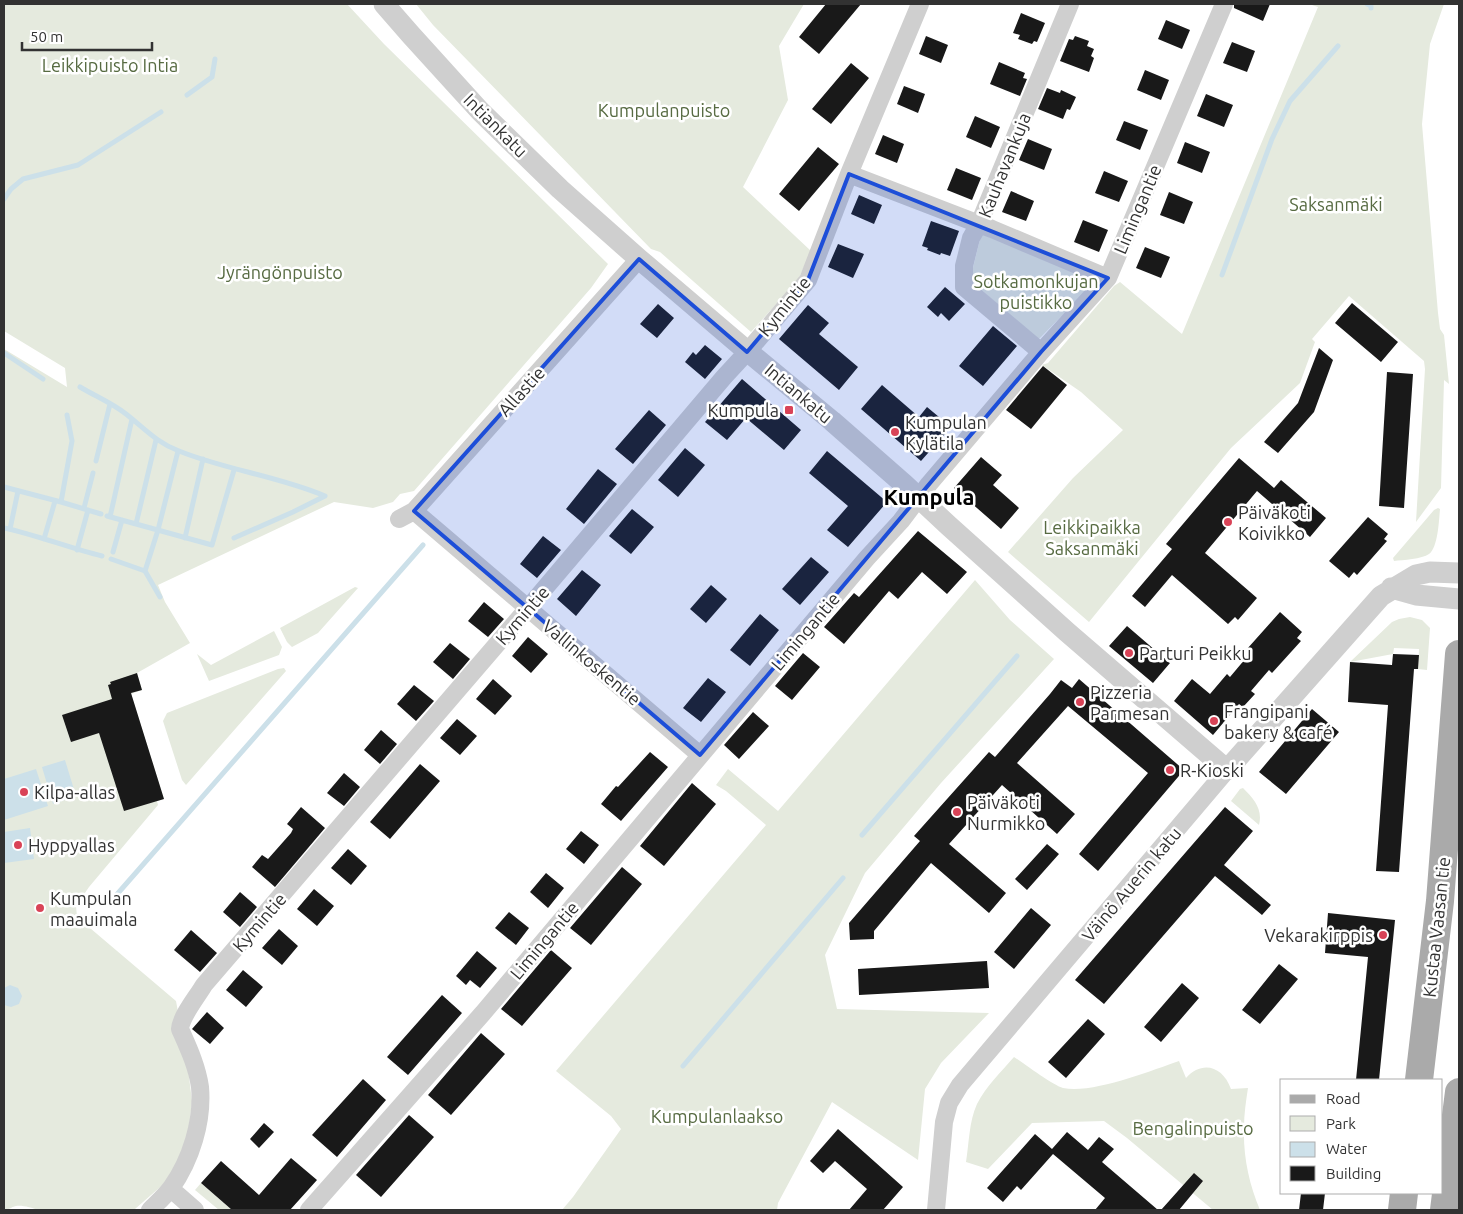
<svg xmlns="http://www.w3.org/2000/svg" width="1463" height="1214" viewBox="0 0 1463 1214" font-family="Ubuntu,sans-serif">
  <style>
    .green { fill: #e5eade }
    .water { fill: #cce0e9 }
    .lines { fill: none; stroke-linecap: round; stroke-linejoin: round }
    .stream { stroke: #cce0e9; stroke-width: 5 }
    .building { fill: #191919 }
    .minor { stroke: #cfcfcf; stroke-width: 18 }
    .tertiary { stroke: #cfcfcf; stroke-width: 21 }
    .primary { stroke: #aaa; stroke-width: 28 }
    .marked { fill: #1d4ed8; fill-opacity: 0.2; stroke: #1d4ed8; stroke-width: 4; stroke-linejoin: round }
    .poi-dot { fill: #d94357; stroke: #fff; stroke-width: 2 }
    .labels { text-anchor: middle; dominant-baseline: central; stroke-width: 5; stroke-linejoin: round; paint-order: stroke }
    .park-label { font-size: 18px; fill: #576b42; stroke: #fff }
    .street-label { font-size: 18px; fill: #323232; stroke: #fff }
    .poi-label { font-size: 18px; fill: #323232; stroke: #fff; text-anchor: start }
    .district-label { font-size: 22px; font-weight: bold; fill: #000; stroke: #fff }
  </style>
  <rect width="100%" height="100%" fill="#fff"/>
  <path class="green" d="M4,4H347L384,44L608,264L591,288L414,491L400,494L393,502L373,508L334,502L158,585L165,602L190,643L137,673L142,690L131,694L164,799L157,801L158,805L89,887L76,906L77,917L176,1001L187,1061L192,1101L187,1145L166,1182L135,1209L38,1210C32,1208 23,1205 16,1206C11,1207 9,1210 4,1210V349L67,387L65,368L4,331Z
    M416,4H804L779,46L788,100L743,187L811,251L798,280L751,332L660,252L651,249L433,25Z
    M1309,4H1444L1430,44L1422,124L1438,313L1440,329L1444,335L1449,384L1444,380L1441,488L1416,522L1425,369L1424,361L1349,296L1312,339L1315,342L1300,383L1231,448L1089,622L1008,552L1073,478L1123,430L1081,392L1042,365L1048,363L1114,286L1120,282L1182,334L1318,7Z
    M982,231L1082,274L1088,289L1038,340L970,280Z
    M1438,508L1440,509C1439,520 1438,548 1429,554C1422,559 1403,560 1394,561L1393,558L1434,510Z
    M975,580L1010,620L1054,659L941,783L865,873L825,955L837,1009L989,1013L941,1063L925,1089L918,1160L832,1102L778,1203L777,1210H562L573,1197L621,1129L611,1116L556,1071L766,825L726,791L716,785L728,769L778,811Z
    M355,587L358,588L318,633L292,647L287,642L280,628Z
    M1410,617L1422,620L1430,628L1427,670L1418,669L1419,649L1394,648L1393,654L1350,662L1392,622L1399,619Z
    M274,631L282,647L279,655L209,681L197,654L211,665Z
    M284,668L286,671L186,785L182,780L163,721L167,713L278,669Z
    M1243,788C1254,799 1263,809 1259,825L1231,801L1240,789Z
    M1014,1057C1023,1063 1054,1086 1063,1088C1093,1094 1150,1071 1179,1061L1186,1078C1202,1060 1223,1066 1231,1089L1248,1088C1246,1101 1244,1114 1244,1127C1243,1156 1249,1184 1260,1210H1213L1127,1138L1104,1121L1032,1123L988,1169L966,1162C969,1144 969,1121 977,1104C986,1086 1001,1072 1014,1057Z
    M201,1183L232,1210H219L195,1190Z"/>
  <path class="water" d="M65,760L76,796L53,804L42,767Z
    M36,769L48,806L4,820V779Z
    M30,828L34,859L4,863V832Z
    M10,985L18,988L22,996L19,1004L11,1007L4,1005V988Z"/>
  <g class="lines">
    <path class="stream" d="M1367,4L1371,6V8
      M187,95L212,77L215,59
      M4,199L11,189L23,179L78,165L161,112
      M1222,275L1272,139L1290,101L1338,46
      M4,353L43,379
      M80,387C95,396 112,403 126,414C144,428 157,443 179,451C226,470 278,476 325,496
      M96,461L110,404
      M4,487L61,502L101,514
      M61,502L72,441L67,415
      M84,508L93,473
      M107,516L212,545L234,470
      M110,517L132,419
      M136,524L156,440
      M4,528C37,535 69,548 102,556
      M10,529L18,491
      M185,538L203,459
      M234,538L293,512L325,496
      M44,539L55,501
      M77,550L88,510
      M113,552L122,520
      M111,559L145,571
      M160,597L145,571L158,530L178,451
      M862,835L1017,656
      M112,900L423,545
      M683,1066L843,878"/>
  </g>
  <path class="building" d="M826,4H861L819,54L799,37Z
    M1234,4H1270L1263,21L1234,8Z
    M1021,13L1045,23L1037,42L1034,41L1032,44L1018,39L1020,35L1013,33Z
    M1166,20L1190,30L1182,49L1158,39Z
    M926,36L948,45L941,63L919,54Z
    M1075,36L1089,41L1087,46L1094,49L1091,56L1094,58L1089,72L1060,61L1069,39L1073,40Z
    M1232,42L1255,51L1247,72L1223,63Z
    M999,62L1025,73L1023,78L1027,79L1020,96L990,84Z
    M851,63L869,78L831,124L812,109Z
    M1145,70L1169,80L1161,100L1137,90Z
    M904,86L925,94L918,113L897,104Z
    M1047,88L1060,93L1061,90L1076,97L1070,110L1067,109L1063,119L1038,109Z
    M1206,94L1233,105L1224,127L1197,116Z
    M975,116L1000,127L991,148L966,137Z
    M1124,121L1148,130L1140,150L1116,140Z
    M883,135L904,144L897,163L875,154Z
    M1028,139L1052,149L1044,170L1019,160Z
    M1185,142L1210,152L1202,173L1177,163Z
    M818,147L839,164L799,211L779,194Z
    M956,168L981,178L972,200L947,190Z
    M1104,171L1128,181L1119,202L1095,193Z
    M1011,191L1034,201L1026,221L1002,212Z
    M1169,192L1193,202L1184,224L1160,215Z
    M859,195L882,205L874,224L851,214Z
    M1083,220L1108,230L1099,252L1074,242Z
    M931,221L959,231L950,256L941,253L940,255L927,250L928,248L922,246Z
    M838,244L864,254L853,278L828,267Z
    M1145,247L1170,257L1161,278L1136,268Z
    M945,287L965,304L949,321L941,313L938,317L927,307Z
    M1352,303L1398,342L1381,362L1335,323Z
    M658,304L674,318L657,338L640,324Z
    M808,305L829,323L819,334L858,367L839,390L779,339Z
    M993,326L1017,346L983,386L959,366Z
    M705,345L722,359L705,379L685,362L693,352L696,355Z
    M1319,348L1333,360L1314,412L1278,453L1264,442L1298,403Z
    M1043,366L1067,385L1031,429L1006,410Z
    M1387,372L1413,374L1404,508L1379,506Z
    M742,379L801,430L784,450L746,418L727,440L705,422Z
    M882,385L919,417L927,407L951,427L921,461L861,409Z
    M649,410L666,425L633,464L615,449Z
    M685,448L705,465L678,497L658,480Z
    M827,451L887,502L848,547L827,530L848,506L809,473Z
    M981,457L1002,475L993,485L1019,508L1001,529L954,488Z
    M1239,458L1274,488L1281,480L1326,518L1310,537L1257,491L1205,553L1257,598L1238,620L1235,617L1228,624L1172,575L1145,607L1132,596L1172,549L1166,544Z
    M598,469L617,484L584,524L566,509Z
    M632,509L654,527L631,554L609,536Z
    M1368,517L1388,534L1384,539L1387,541L1357,575L1354,572L1349,578L1329,561Z
    M918,531L967,572L947,594L922,572L898,599L889,591L844,644L824,627L854,593L859,597Z
    M543,536L561,550L537,578L520,564Z
    M811,557L829,572L800,605L782,589Z
    M582,570L601,585L576,616L557,599Z
    M711,585L727,599L706,623L690,609Z
    M484,602L504,619L488,637L468,621Z
    M1280,612L1302,632L1297,638L1301,641L1272,673L1269,670L1251,691L1255,694L1243,707L1239,704L1213,735L1174,701L1192,679L1210,694L1227,674L1230,677L1251,652L1247,649Z
    M760,614L779,630L750,666L730,650Z
    M1127,626L1170,663L1153,683L1109,646Z
    M528,637L548,654L531,673L512,656Z
    M450,643L470,659L453,679L433,662Z
    M803,653L820,667L792,700L775,686Z
    M1393,654L1419,655L1418,669H1414L1399,872L1376,871L1388,705L1348,702L1350,662L1392,665Z
    M137,673L142,690L131,693L164,799L124,811L99,733L71,742L62,715L112,699L108,685L111,684L110,682Z
    M708,678L726,692L701,722L683,708Z
    M493,679L512,696L495,715L476,699Z
    M1079,679L1184,770L1098,871L1079,854L1148,773L1068,706L1017,763L1075,814L1057,834L1002,785L949,844L1006,893L989,913L931,863L874,931V939L850,940L849,923L920,841L914,836L989,752L995,757L1050,694L1061,680L1072,688Z
    M414,685L434,701L416,721L397,704Z
    M1312,709L1339,732L1286,794L1259,772Z
    M753,712L769,726L739,759L724,745Z
    M457,719L477,736L460,755L440,738Z
    M381,730L397,744L380,764L364,750Z
    M650,752L668,767L621,821L601,804L616,786L618,787Z
    M420,764L440,781L390,839L370,822Z
    M344,773L360,787L344,806L327,793Z
    M692,783L716,804L664,866L640,846Z
    M301,807L325,828L275,887L252,867L262,855L268,859L291,833L293,829L287,824Z
    M1225,807L1253,831L1224,865L1271,905L1262,915L1215,876L1104,1004L1075,980Z
    M581,831L599,845L584,864L566,849Z
    M1047,844L1059,854L1027,890L1015,879Z
    M348,849L367,866L351,885L331,868Z
    M622,867L642,884L591,945L570,928Z
    M546,873L564,888L548,908L530,892Z
    M314,889L334,906L317,926L297,909Z
    M240,892L257,907L240,927L223,912Z
    M1031,908L1051,925L1014,969L994,952Z
    M509,912L529,928L516,945L495,928Z
    M1328,913L1395,920L1379,1080H1356L1368,957L1325,953Z
    M279,929L298,946L282,965L262,948Z
    M191,930L217,953L200,972L174,950Z
    M551,950L572,968L522,1026L501,1009Z
    M477,951L497,968L480,988L470,980L466,985L456,976Z
    M987,961L989,988L859,995L858,969Z
    M1279,964L1298,979L1260,1024L1242,1010Z
    M243,970L263,987L246,1007L226,990Z
    M1182,983L1199,998L1161,1042L1144,1027Z
    M442,995L462,1013L408,1075L387,1057Z
    M207,1012L224,1028L210,1044L192,1029Z
    M1088,1019L1105,1034L1066,1078L1048,1062Z
    M481,1033L505,1054L451,1115L428,1095Z
    M363,1079L386,1100L337,1157L312,1135Z
    M409,1115L434,1137L381,1197L356,1175Z
    M264,1123L274,1132L259,1148L250,1139Z
    M838,1129L903,1187L883,1210H849L867,1189L835,1161L823,1173L810,1161Z
    M1067,1132L1088,1150L1099,1137L1114,1149L1102,1162L1158,1210H1095L1105,1198L1053,1154L1021,1190L1017,1186L1003,1202L987,1188L1035,1134L1052,1149Z
    M291,1158L317,1180L290,1210H232L201,1183L221,1161L259,1195Z
    M1194,1173L1203,1181L1179,1210H1161Z
    M1301,1193H1325L1323,1210H1299Z"/>
  <g class="lines">
    <path class="minor" d="M849,174L992,229L1108,278
      M1041,352L964,287V266L971,238L979,224L1070,4
      M414,511L700,755
      M399,519L414,511L639,259
      M171,1189L195,1210
      M150,1210C157,1203 165,1196 171,1188C191,1160 203,1121 200,1087C197,1066 188,1047 180,1029C181,1016 197,997 204,985L528,608L724,377L748,351L808,280L849,174L920,4
      M309,1210L483,1013L867,558L901,521L929,484L1041,352L1108,278L1224,4
      M936,1210L944,1122L949,1103L960,1085L1227,770"/>
    <path class="tertiary" d="M384,4L411,35L480,111L560,189L639,259L740,345L832,421L905,485L949,526L1067,632L1227,770L1381,596L1416,575L1430,572L1459,573
      M1391,588L1416,595L1459,599"/>
    <path class="primary" d="M1419,1080L1440,901L1459,654
      M1402,1210L1404,1193
      M1444,1210L1459,1092"/>
  </g>
  <path class="marked" d="M849,174L1108,278L1041,352L700,755L414,511L639,259L747,352L808,280Z"/>
  <g class="poi-dot">
    <rect x="784" y="405" width="10" height="10" rx="2.5"/>
    <circle cx="895" cy="432" r="5"/>
    <circle cx="1228" cy="522" r="5"/>
    <circle cx="1129" cy="653" r="5"/>
    <circle cx="1080" cy="702" r="5"/>
    <circle cx="1214" cy="721" r="5"/>
    <circle cx="1170" cy="770" r="5"/>
    <circle cx="24" cy="792" r="5"/>
    <circle cx="957" cy="812" r="5"/>
    <circle cx="18" cy="845" r="5"/>
    <circle cx="40" cy="908" r="5"/>
    <circle cx="1383" cy="935" r="5"/>
  </g>
  <g class="labels">
    <g class="park-label">
      <text x="110" y="65">Leikkipuisto Intia</text>
      <text x="664" y="110">Kumpulanpuisto</text>
      <text x="1336" y="204">Saksanmäki</text>
      <text x="280" y="272">Jyrängönpuisto</text>
      <text x="1036" y="281">Sotkamonkujan<tspan x="1036" dy="21">puistikko</tspan></text>
      <text x="1092" y="527">Leikkipaikka<tspan x="1092" dy="21">Saksanmäki</tspan></text>
      <text x="717" y="1116">Kumpulanlaakso</text>
      <text x="1193" y="1128">Bengalinpuisto</text>
    </g>
    <g class="street-label">
      <text transform="translate(496 125) rotate(45)">Intiankatu</text>
      <text transform="translate(1004 165) rotate(-68)">Kauhavankuja</text>
      <text transform="translate(1137 209) rotate(-67)">Limingantie</text>
      <text transform="translate(784 306) rotate(-51)">Kymintie</text>
      <text transform="translate(521 391) rotate(-48)">Allastie</text>
      <text transform="translate(799 393) rotate(40)">Intiankatu</text>
      <text transform="translate(522 615) rotate(-49)">Kymintie</text>
      <text transform="translate(805 631) rotate(-50)">Limingantie</text>
      <text transform="translate(592 662) rotate(40)">Vallinkoskentie</text>
      <text transform="translate(1131 884) rotate(-50)">Väinö Auerin katu</text>
      <text transform="translate(259 922) rotate(-49)">Kymintie</text>
      <text transform="translate(1436 927) rotate(-84)">Kustaa Vaasan tie</text>
      <text transform="translate(544 940) rotate(-50)">Limingantie</text>
    </g>
    <g class="poi-label">
      <text x="779" y="410" text-anchor="end">Kumpula</text>
      <text x="905" y="422">Kumpulan<tspan x="905" dy="21">Kylätila</tspan></text>
      <text x="1238" y="512">Päiväkoti<tspan x="1238" dy="21">Koivikko</tspan></text>
      <text x="1139" y="653">Parturi Peikku</text>
      <text x="1090" y="692">Pizzeria<tspan x="1090" dy="21">Parmesan</tspan></text>
      <text x="1224" y="711">Frangipani<tspan x="1224" dy="21">bakery &amp; café</tspan></text>
      <text x="1180" y="770">R-Kioski</text>
      <text x="34" y="792">Kilpa-allas</text>
      <text x="967" y="802">Päiväkoti<tspan x="967" dy="21">Nurmikko</tspan></text>
      <text x="28" y="845">Hyppyallas</text>
      <text x="50" y="898">Kumpulan<tspan x="50" dy="21">maauimala</tspan></text>
      <text x="1373" y="935" text-anchor="end">Vekarakirppis</text>
    </g>
    <g class="district-label">
      <text x="929" y="496">Kumpula</text>
    </g>
  </g>
  <rect width="1463" height="1214" fill="none" stroke="#323232" stroke-width="10"/>
  <rect x="1280" y="1079" width="162" height="115" fill="#ffffff" stroke="#adadad"/>
  <rect x="1290" y="1095" width="25" height="8" fill="#aaaaaa" stroke="#adadad"/>
  <text x="1326" y="1104" font-size="15" fill="#323232">Road</text>
  <rect x="1290" y="1116" width="25" height="15" fill="#e5eade" stroke="#adadad"/>
  <text x="1326" y="1129" font-size="15" fill="#323232">Park</text>
  <rect x="1290" y="1142" width="25" height="15" fill="#cce0e9" stroke="#adadad"/>
  <text x="1326" y="1154" font-size="15" fill="#323232">Water</text>
  <rect x="1290" y="1166" width="25" height="15" fill="#191919" stroke="#adadad"/>
  <text x="1326" y="1179" font-size="15" fill="#323232">Building</text>
  <path d="M22 42v8h130v-8" fill="none" stroke="#323232" stroke-width="2.5"/>
  <text x="30" y="42" font-size="15" fill="#323232" stroke="#ffffff" stroke-width="4" paint-order="stroke">50 m</text>
</svg>
